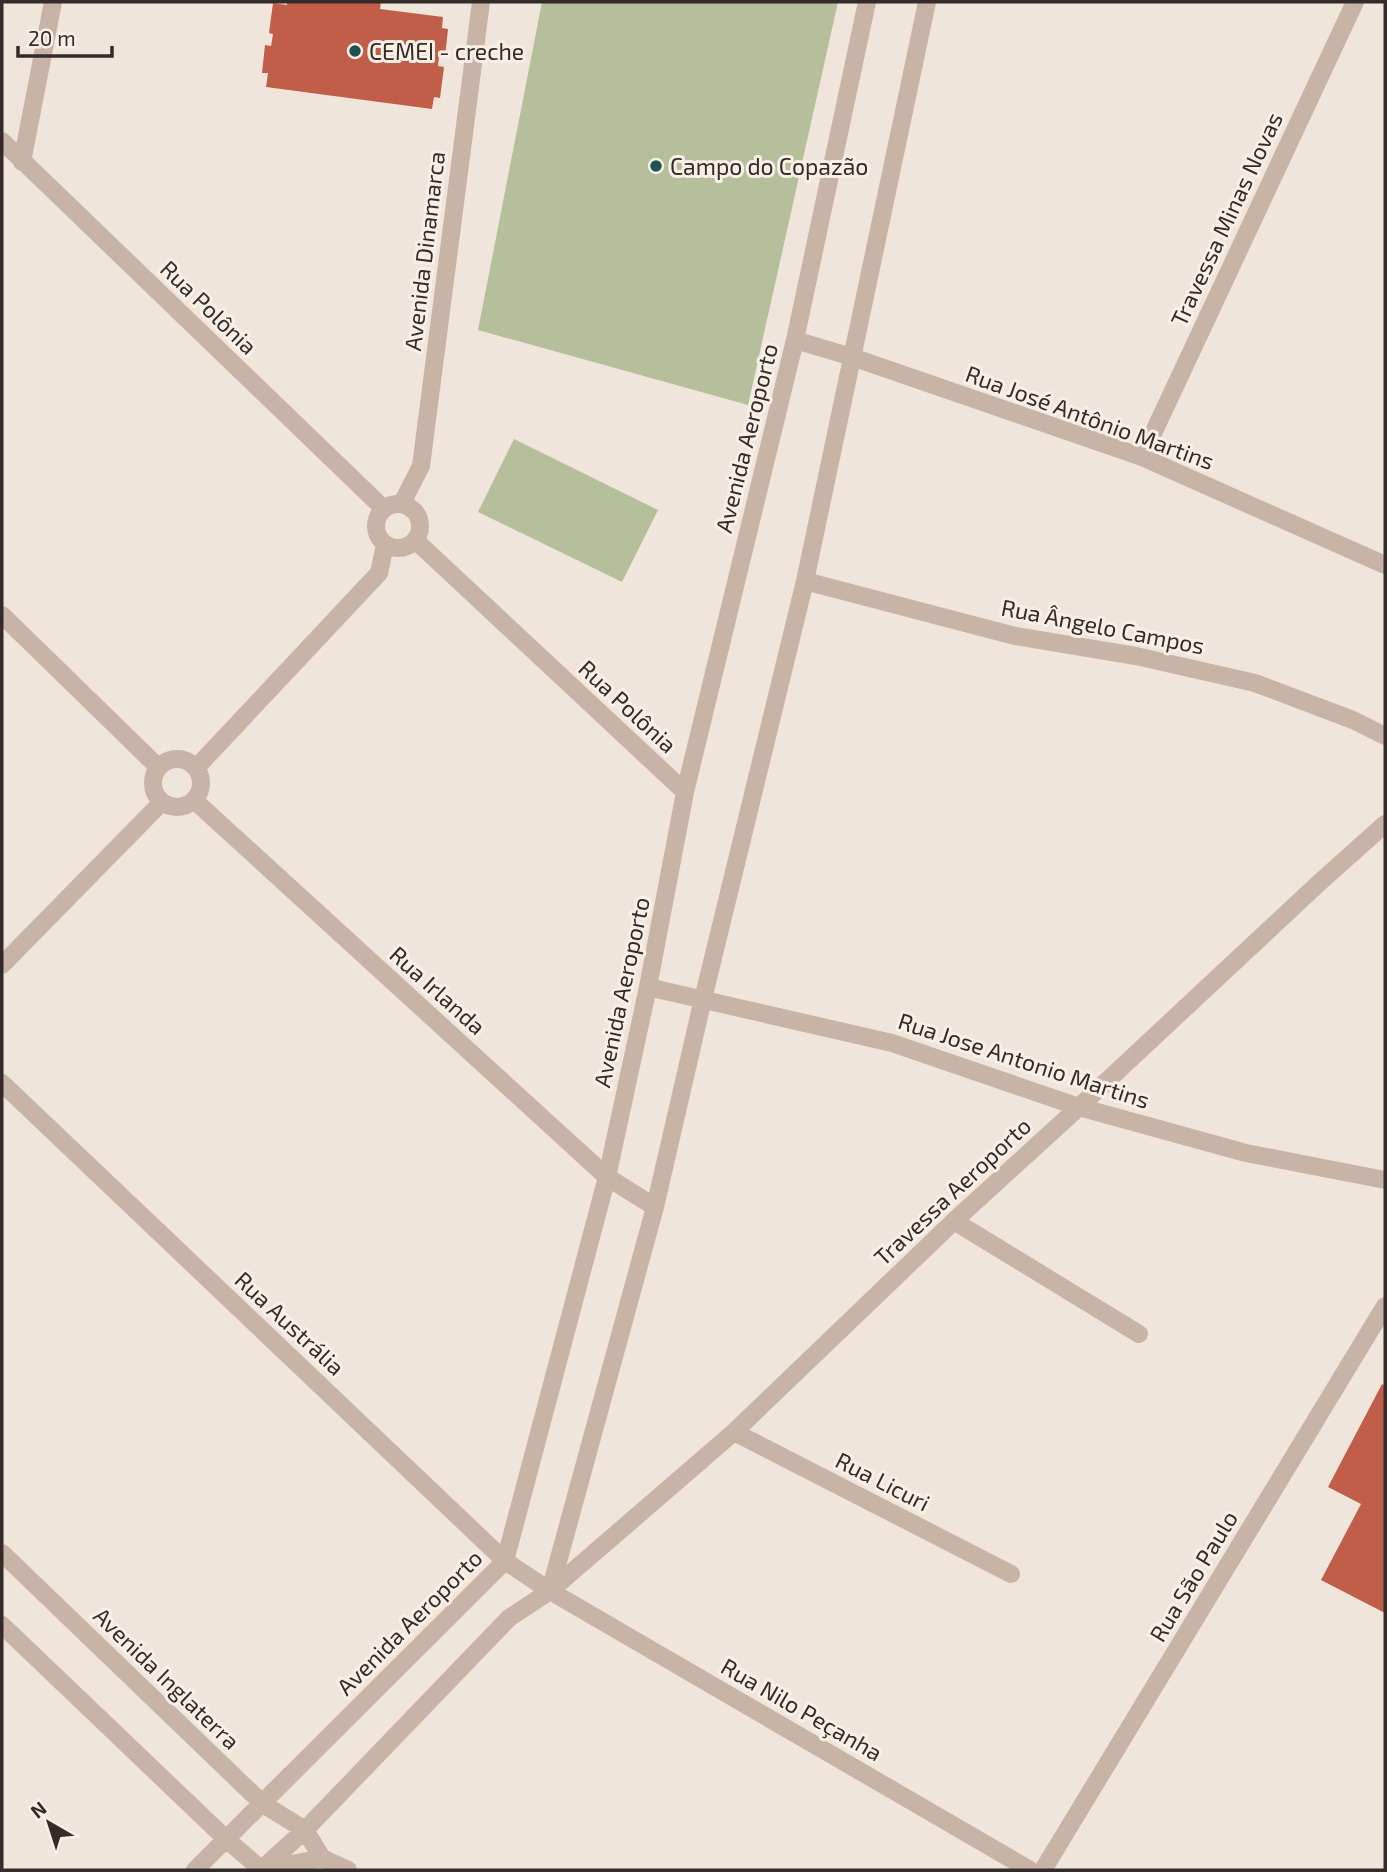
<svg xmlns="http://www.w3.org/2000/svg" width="1387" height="1872" viewBox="0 0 1387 1872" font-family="'Exo 2',sans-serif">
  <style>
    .green { fill: #b5bf9c }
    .building { fill: #c05e49 }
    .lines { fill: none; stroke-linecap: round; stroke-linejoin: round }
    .minor { stroke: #c8b4a7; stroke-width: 18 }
    .poi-dot { fill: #1f5454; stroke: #f8efe7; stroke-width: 2.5 }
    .labels { text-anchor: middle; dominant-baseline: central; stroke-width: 6; stroke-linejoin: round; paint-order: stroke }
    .poi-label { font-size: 23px; fill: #352b28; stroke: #f8efe7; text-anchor: start }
    .street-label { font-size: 23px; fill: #352b28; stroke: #f8efe7 }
  </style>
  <rect width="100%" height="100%" fill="#f0e5db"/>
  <path class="green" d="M542,2H838L748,405L478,330Z
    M514,439L658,510L622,582L478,512Z"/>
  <path class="building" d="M287,2H381L380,9L443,17L442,28L448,29L445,57L439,56L438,66L444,67L440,98L434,97L432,109L266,87L268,73H262L265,45L271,46L273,34L269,33L273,3L287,5Z
    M1382,1384L1385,1386V1613L1321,1580L1361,1504L1328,1487Z"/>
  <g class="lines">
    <path class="minor" d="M2,141L383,508
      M22,162L53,2
      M795,340L852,357L1142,457L1385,565
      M1142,457L1355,2
      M402,503L421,466L481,2
      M376 526a22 22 0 1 1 44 0a22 22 0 1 1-44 0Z
      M415,540L685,792
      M805,581L1015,636L1136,656L1255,683L1353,720L1385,736
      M2,615L158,767
      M153 783a24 24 0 1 1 48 0a24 24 0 1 1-48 0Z
      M196,768L379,573L385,545
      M194,800L607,1177L655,1207
      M2,965L162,802
      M648,987L892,1043L1079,1107L1246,1153L1385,1180
      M2,1083L505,1561L550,1591L1030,1870
      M954,1221L1139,1334
      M734,1432L1011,1574
      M2,1553L263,1804L305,1830L322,1858L348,1870
      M550,1591L655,1207L703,999L805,581L927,2
      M2,1625L226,1839L262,1870L322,1858
      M195,1870L505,1561L607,1177L648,987L685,792L795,340L867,2
      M261,1870L305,1830L509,1618L550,1591L734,1432L954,1221L1079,1107L1319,883L1385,824
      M1043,1870L1385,1306"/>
  </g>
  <g class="poi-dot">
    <circle cx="355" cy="51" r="7"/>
    <circle cx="656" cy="166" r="7"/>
  </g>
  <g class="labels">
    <g class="poi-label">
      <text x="369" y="51">CEMEI - creche</text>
      <text x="670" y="166">Campo do Copazão</text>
    </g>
    <g class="street-label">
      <text transform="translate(1226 219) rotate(-65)">Travessa Minas Novas</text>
      <text transform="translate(424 251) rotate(-83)">Avenida Dinamarca</text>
      <text transform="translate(209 307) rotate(44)">Rua Polônia</text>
      <text transform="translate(1090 417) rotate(20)">Rua José Antônio Martins</text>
      <text transform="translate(746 438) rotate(-76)">Avenida Aeroporto</text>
      <text transform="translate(1103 626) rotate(11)">Rua Ângelo Campos</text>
      <text transform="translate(628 706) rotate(43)">Rua Polônia</text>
      <text transform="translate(438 990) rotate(42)">Rua Irlanda</text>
      <text transform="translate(621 992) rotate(-78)">Avenida Aeroporto</text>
      <text transform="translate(1024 1060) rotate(18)">Rua Jose Antonio Martins</text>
      <text transform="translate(952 1191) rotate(-43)">Travessa Aeroporto</text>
      <text transform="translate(290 1323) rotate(43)">Rua Austrália</text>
      <text transform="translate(883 1481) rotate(27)">Rua Licuri</text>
      <text transform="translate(1193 1576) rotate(-59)">Rua São Paulo</text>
      <text transform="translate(409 1622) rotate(-45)">Avenida Aeroporto</text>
      <text transform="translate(167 1678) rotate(44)">Avenida Inglaterra</text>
      <text transform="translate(802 1709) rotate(30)">Rua Nilo Peçanha</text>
    </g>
  </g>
  <rect width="1387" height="1872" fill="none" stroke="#352b28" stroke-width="7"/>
  <g transform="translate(49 1823) rotate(321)" stroke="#f8efe7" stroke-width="5" paint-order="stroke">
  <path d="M0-5L12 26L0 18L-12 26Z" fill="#352b28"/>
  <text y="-10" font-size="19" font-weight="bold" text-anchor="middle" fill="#352b28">N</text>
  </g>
  <path d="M18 46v10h94v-10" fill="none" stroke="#352b28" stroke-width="3.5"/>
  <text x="28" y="46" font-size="21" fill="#352b28" stroke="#f8efe7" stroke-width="5" paint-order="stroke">20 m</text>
</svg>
